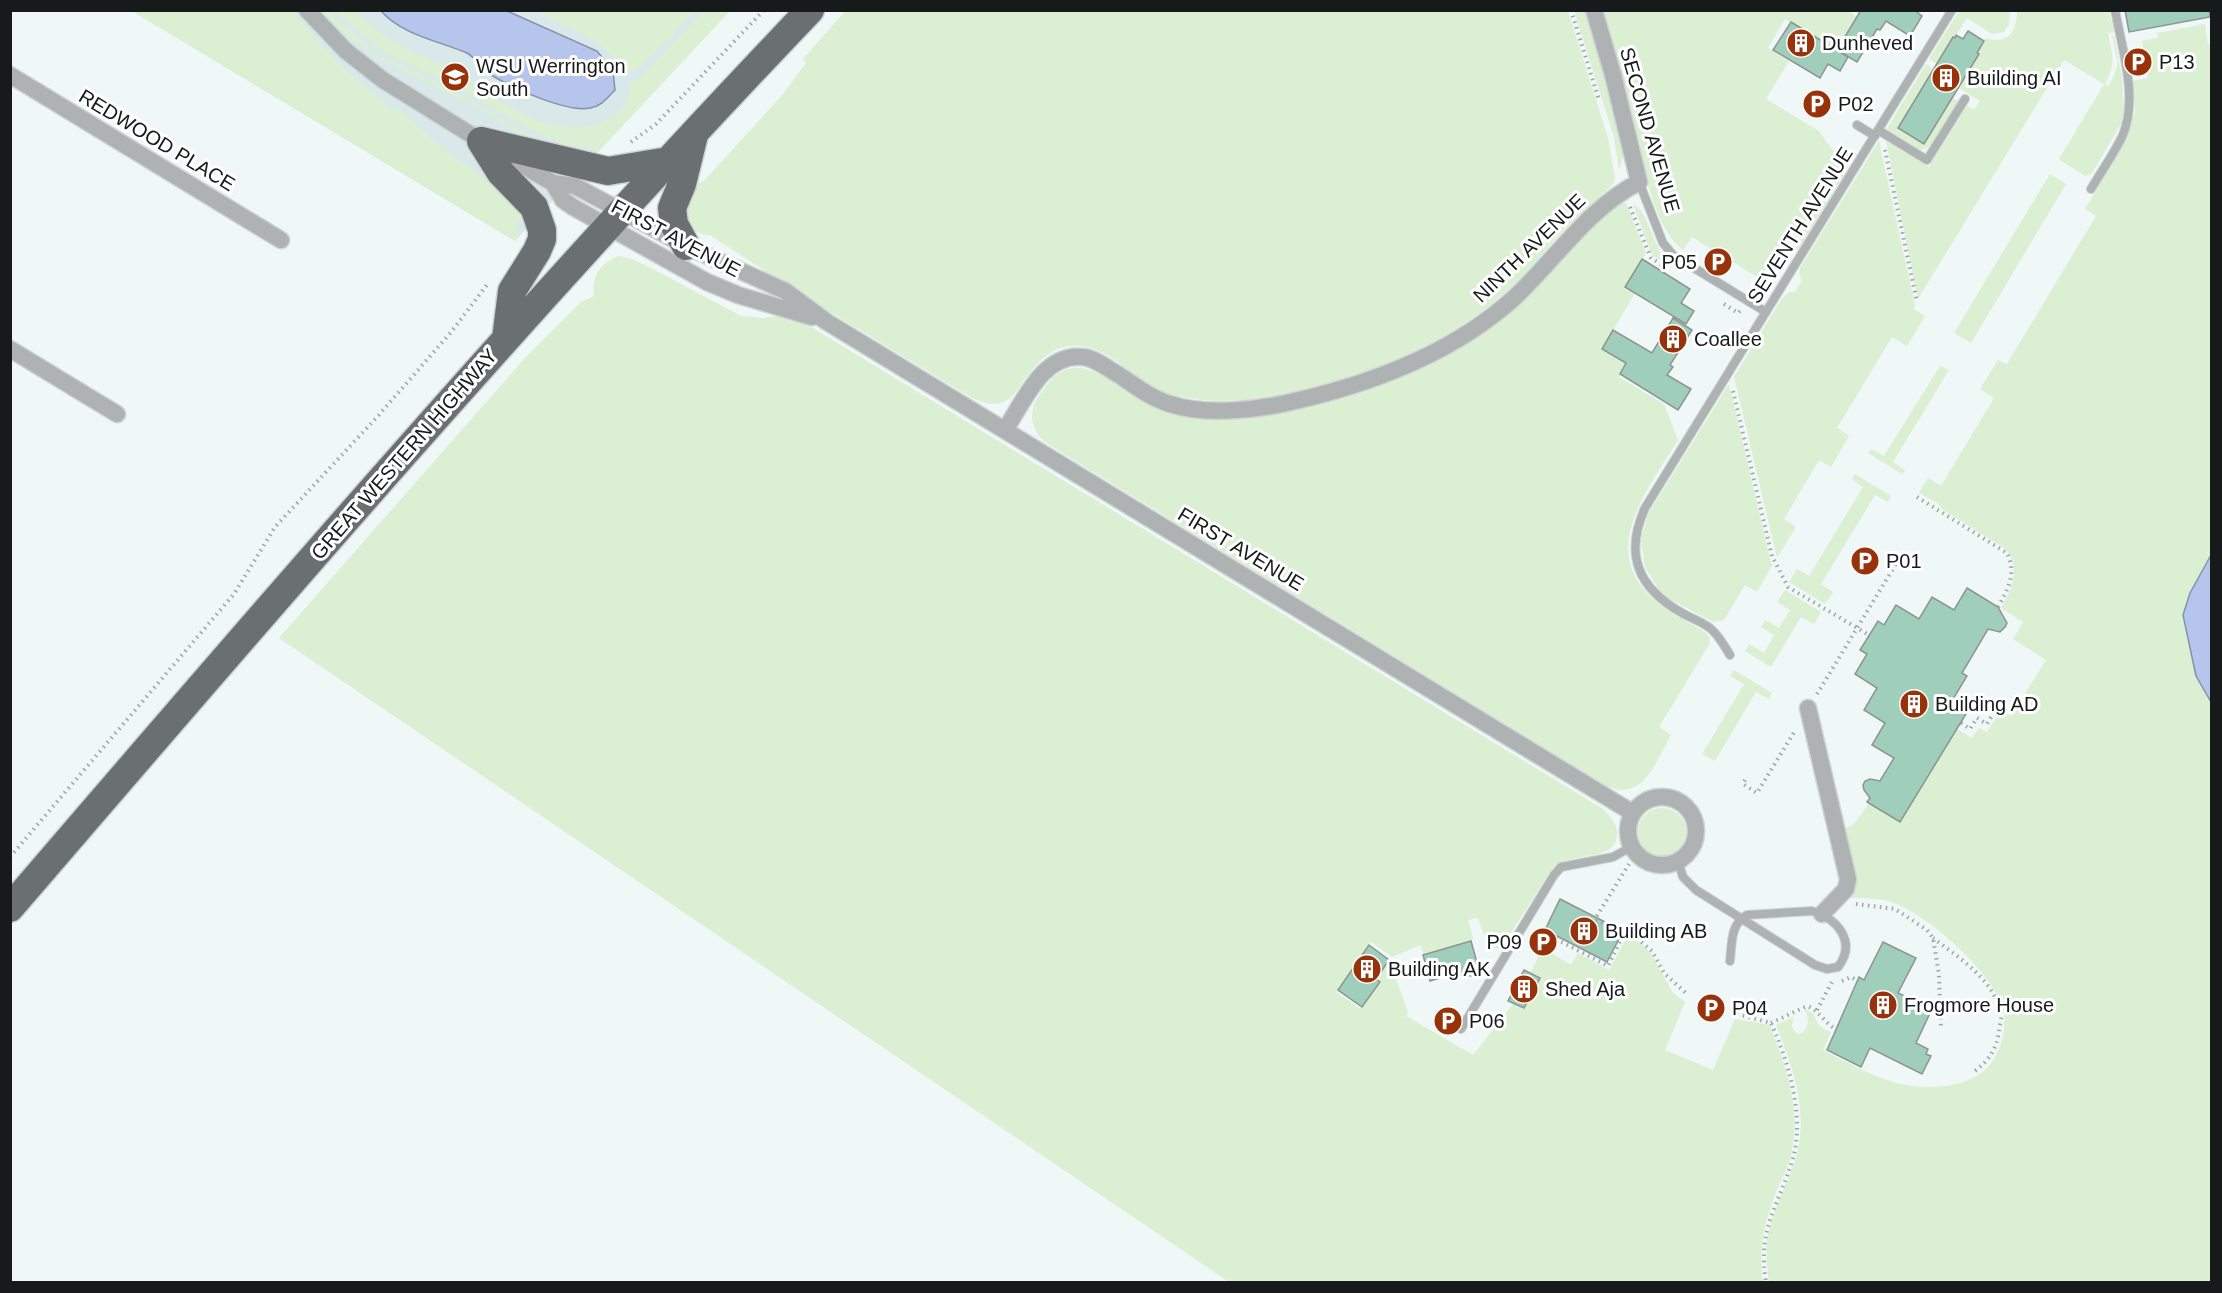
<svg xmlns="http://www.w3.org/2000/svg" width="2222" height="1293" viewBox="0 0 2222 1293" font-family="Arial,sans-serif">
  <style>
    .built { fill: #d9e9ea }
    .green { fill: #dbefd2 }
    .water { fill: #b5c5eb; stroke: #8692ac; stroke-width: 1.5 }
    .building { fill: #9fcebb; stroke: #8e9491; stroke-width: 1.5 }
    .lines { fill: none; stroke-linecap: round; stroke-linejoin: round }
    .service-casing { stroke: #ccd4d4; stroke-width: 10 }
    .minor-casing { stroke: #ccd4d4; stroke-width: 19 }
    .trunk-casing { stroke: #ccd4d4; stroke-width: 31 }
    .path { stroke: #9fa5a5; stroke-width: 4; stroke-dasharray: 1.5 4.5; stroke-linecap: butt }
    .service { stroke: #afb2b3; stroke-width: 8 }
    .minor { stroke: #afb2b3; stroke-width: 16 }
    .trunk { stroke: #6a7072; stroke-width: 28 }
    .labels { text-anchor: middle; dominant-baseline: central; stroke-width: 6; stroke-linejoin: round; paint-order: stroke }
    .poi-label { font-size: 20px; fill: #171a1a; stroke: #fff; text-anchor: start }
    .street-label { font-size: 20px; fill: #171a1a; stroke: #fff }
  </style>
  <rect width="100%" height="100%" fill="#eff7f7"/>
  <path class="built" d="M132,11H729L515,241Z"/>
  <path class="green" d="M846,10L1568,11L1608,138L1615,178L1613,184C1594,201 1575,219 1557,237C1551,244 1546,251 1539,258C1525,274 1510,289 1494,302C1424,360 1280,414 1188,398C1173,396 1159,391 1146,383C1125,369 1105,347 1079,346C1049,344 1036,365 1019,387C1015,393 1011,399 1003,402C993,406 982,402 972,398L794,290L710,235C697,235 690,228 684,217L696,184L704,181L783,94L806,63L803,59Z
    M1847,10L1857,17L1837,50L1785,19L1768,48L1789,61L1766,99L1819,131L1847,170L1798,250L1777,249L1762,275L1767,283L1692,237L1683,250C1650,226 1638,139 1628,100C1620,70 1612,40 1603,11Z
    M132,11H292C311,33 329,54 350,74C363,86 379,94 387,109H397L402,112L430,138L503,193L525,219L517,221V238L515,241Z
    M322,11H328L378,54L451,90L533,137L549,143H536C508,127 481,109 452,95C403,70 360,53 322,11Z
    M334,11H357C376,33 401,48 428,59C439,64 452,67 462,73C471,79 478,88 487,94C524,117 572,144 613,116C626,108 631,96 630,81L640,78L704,11H730L599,151L561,143L535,132L456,87L386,54Z
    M534,11L694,10V11L677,29L670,40L660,45L657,50L636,70L626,73C619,66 616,57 608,51C588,32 559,24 534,11Z
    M1574,11H1586L1606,78L1624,153L1619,170L1614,137Z
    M1959,11H2010L2009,24L2004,32L1992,34L1967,18L1937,64L1929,59Z
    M2017,11H2109L2114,32L2108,33C2112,57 2117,62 2105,84L2108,86L2114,76L2118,64L2112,36H2114L2122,77L2124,111L2121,124L2092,173L2085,176L2059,159L2104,84L2064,60L1918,299L1886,141L1929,167L1967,106L1974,110L1980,101L1959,88L1979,54L1977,53L1986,38C2009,45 2017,31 2017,11Z
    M2205,24L2208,44H2212V555L2190,593L2184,623L2189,637L2196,676L2212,702L2211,1282H1769C1767,1269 1766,1255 1767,1241C1771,1209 1791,1181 1798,1150C1807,1107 1792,1064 1776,1025L1793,1017L1792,1027L1797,1034L1801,1033C1809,1028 1810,1018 1804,1010H1807L1814,1014C1817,1025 1821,1028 1831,1032L1823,1050C1851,1064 1881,1082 1912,1086C1938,1089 1971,1086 1989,1066C1994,1061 1997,1052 2000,1046C2005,1034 2006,1018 2002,1005C1990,971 1928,915 1894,903C1880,898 1864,898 1849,898L1841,831L1854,824L1869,803L1900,822L1957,729L1972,738L1979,728L1987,732L2001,710L2011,716L2046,660L2013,639L2023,622L2001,608C2012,589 2021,568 2006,549L1942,509L1939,504L1919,493L1928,478L1941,486L1994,398L1980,389L1998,360L2007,364L2096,216L2085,209L2128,136L2135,111L2133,81L2148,78L2142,41L2158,38L2157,33Z
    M1926,64L1933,69L1898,128L1924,144L1953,98L1958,101L1930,146L1920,151L1886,130Z
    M1879,141L1915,306L1913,309L1925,316L1907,346L1892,337L1837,428L1849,436L1831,467L1819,460L1784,519L1796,527L1777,558L1734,377L1782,298L1790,292H1795L1802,281L1799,273L1800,268Z
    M2050,174L2066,184L1971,343L1954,333Z
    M1626,203L1646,253L1625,287L1635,293L1602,349L1626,363L1619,377L1664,404L1678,440C1651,485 1600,545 1648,594C1664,611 1687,621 1706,633L1709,637L1710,643L1659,727L1671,735C1655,762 1644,802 1606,786L1051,446C1040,440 1033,430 1032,417C1032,404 1039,395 1047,385C1077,345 1111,385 1141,400C1156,408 1175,415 1192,417C1224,423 1261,417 1291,411C1373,394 1456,361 1519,305C1540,286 1603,204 1626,203Z
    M1633,204C1650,212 1653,252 1673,268L1652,255Z
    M618,256L632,259L647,266L741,316L764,318L784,315L803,322L1603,809C1610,816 1617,823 1617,833C1618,862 1572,852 1554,866L1503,945L1499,949L1488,946L1478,918L1468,920L1473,938L1471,941L1423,955L1421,945L1392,957L1371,942L1336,992L1361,1009L1380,982L1376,979L1389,960L1408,1012L1406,1016L1473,1055L1514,1003L1524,1008L1540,978L1530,973L1543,948L1571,965L1578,953L1609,970L1629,933L1650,952L1673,993L1685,1002L1665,1050L1713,1070L1735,1019L1770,1025C1785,1065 1801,1107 1792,1150C1790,1165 1781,1179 1776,1193C1764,1221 1758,1252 1763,1282H1229L279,638L524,359L581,302L594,296C592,275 599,265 618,256Z
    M1940,366L1949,370L1893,462L1905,470L1902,474L1868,453L1871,449L1884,456Z
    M1729,384L1771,563L1773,564L1757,592L1745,585L1724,620L1713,622L1668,598L1659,590L1645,567L1641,540L1648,514Z
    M1855,474L1891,496L1888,502L1875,495L1821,584L1833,592L1825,604L1789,582L1797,569L1809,576L1863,487L1852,479Z
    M1785,590L1821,612L1814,624L1801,617L1771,667L1745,651L1749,644L1764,653L1774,635L1761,627L1765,620L1779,628L1790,610L1777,602Z
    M1734,670L1772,693L1769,699L1756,692L1715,761L1702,754L1744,684L1730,676Z
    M1638 832a24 24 0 1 1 48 0a24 24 0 1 1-48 0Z"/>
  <path class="water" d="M381,11H507L597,51L613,70L615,90C607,98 602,106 590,108C566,113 511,87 491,75C482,69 476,58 467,53C439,41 402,35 381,11Z
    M2211,555V702L2196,676L2183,615L2190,593Z"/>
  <path class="building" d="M1861,10H1914L1922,16L1910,36L1886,21L1880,30L1877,29L1857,62L1837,50Z
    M2125,10H2209L2210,17L2129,32Z
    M1791,22L1848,57L1840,71L1828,64L1820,78L1773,50Z
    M1968,31L1984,41L1977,53L1979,54L1924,144L1898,128L1953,37L1955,38L1956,35L1963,39Z
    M1642,259L1690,289L1681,303L1694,311L1686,324L1625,287Z
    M1673,318L1692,330L1670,365L1673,367L1667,375L1691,389L1678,410L1620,374L1626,363L1602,349L1613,330L1652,353Z
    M1967,588L1998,607L2007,623L2005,627L2000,632L1988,629L1962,673L1967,676L1953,699L1969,709L1900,822L1867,802L1870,798L1864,790L1863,785L1865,781L1870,779L1880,781L1894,758L1872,745L1885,723L1864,710L1877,688L1855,674L1867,654L1860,650L1878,621L1884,625L1896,605L1919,619L1932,597L1954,610Z
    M1560,899L1623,931L1607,962L1545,930Z
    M1471,941L1478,966V976L1449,975L1430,981L1423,955Z
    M1883,942L1916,958L1898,993L1932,1009L1916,1043L1928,1049L1926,1054L1931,1056L1922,1074L1870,1048L1861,1067L1827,1050L1859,977L1864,980Z
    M1369,945L1389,960L1376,979L1380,982L1362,1007L1338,990Z
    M1524,970L1540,978L1524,1008L1508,1001Z"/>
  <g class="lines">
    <g class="service-casing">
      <path id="service" d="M1857,125L1875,136
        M1878,130L1927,160L1965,99
        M1639,182L1663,243L1673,255L1766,312
        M2091,189C2101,172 2113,155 2122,137C2139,100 2122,49 2115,10
        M1730,655C1725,647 1720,638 1714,632C1707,623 1692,619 1682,613C1638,588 1624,555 1645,508L1952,10
        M1678,861L1683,877L1696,890L1815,965L1827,969L1838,967C1857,942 1838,919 1812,911L1747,915C1730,924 1732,944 1730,961
        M1461,1029L1554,875L1561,867L1613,857L1631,847"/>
    </g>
    <g class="minor-casing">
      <path id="minor" d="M307,10L346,51L383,80L481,141L553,183L575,186L686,246L785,291L827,322L1633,813
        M10,75L281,240
        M553,183L563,200L573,207L707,282L738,295L812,317
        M10,349L117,414
        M1005,430C1023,403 1043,352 1083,357C1095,358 1108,369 1119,375C1135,386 1151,398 1170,404C1206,416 1259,410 1295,401C1374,383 1453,353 1514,298C1556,259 1587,209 1639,182L1613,75L1594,10
        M1808,708L1848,879L1846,889L1822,914
        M1628 831a34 34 0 1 1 68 0a34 34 0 1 1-68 0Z"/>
    </g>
    <g class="trunk-casing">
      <path id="trunk" d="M481,141L501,173L534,207L542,230V239L537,251L512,291L506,339
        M481,141L608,171L668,161
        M686,246L674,224L672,208L682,184L694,135
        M10,908C271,604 533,300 810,10"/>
    </g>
    <path class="path" d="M1571,10L1599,100
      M631,142L656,124L764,10
      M1885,150L1917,302
      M1630,207L1651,258L1662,265
      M1724,304L1738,313L1740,311
      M1733,391L1772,556L1788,587L1869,635
      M1917,497L2007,553C2017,573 2008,589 1998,607
      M1817,694L1902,554L1900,552
      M1961,723L1970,729L1977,718L1987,724L1998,705L2009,711
      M1745,780L1743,784L1757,793L1796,729
      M10,857L234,594L275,527L378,416L452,331L489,282
      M1856,904L1895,909L1927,930L1933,938L1939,975L1941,1029
      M1624,934L1595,919L1629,864
      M1933,938C1958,957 1995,980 2001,1014C2002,1019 1999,1027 1999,1032C1996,1051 1987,1063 1972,1073
      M1556,939L1608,966L1626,929L1652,951L1664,973L1688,995
      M1842,981L1851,977L1858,981
      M1817,1010L1832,982
      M1737,1014L1771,1023C1788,1060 1805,1116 1793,1158C1779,1206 1757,1227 1766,1282
      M1771,1023L1807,1006C1820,1011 1824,1023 1836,1029"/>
    <use href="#service" class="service"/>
    <use href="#minor" class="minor"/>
    <use href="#trunk" class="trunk"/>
  </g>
  <defs>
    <g id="building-disc" transform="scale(1.5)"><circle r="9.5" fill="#98320b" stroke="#fff"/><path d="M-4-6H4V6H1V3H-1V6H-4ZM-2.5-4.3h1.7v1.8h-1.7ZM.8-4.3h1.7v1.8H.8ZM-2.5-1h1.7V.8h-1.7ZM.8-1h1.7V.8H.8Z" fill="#fff"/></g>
    <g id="parking-disc" transform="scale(1.5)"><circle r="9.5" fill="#98320b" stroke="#fff"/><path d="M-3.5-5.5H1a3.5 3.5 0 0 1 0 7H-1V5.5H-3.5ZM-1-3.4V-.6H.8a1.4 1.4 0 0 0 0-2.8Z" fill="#fff"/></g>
    <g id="university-disc" transform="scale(1.5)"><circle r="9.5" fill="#98320b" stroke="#fff"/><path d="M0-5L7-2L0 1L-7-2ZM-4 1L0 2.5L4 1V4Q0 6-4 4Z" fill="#fff"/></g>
  </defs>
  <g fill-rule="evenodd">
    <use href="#building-disc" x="1801" y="43"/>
    <use href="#parking-disc" x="2138" y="62"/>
    <use href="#university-disc" x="455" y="77"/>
    <use href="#building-disc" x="1946" y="78"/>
    <use href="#parking-disc" x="1817" y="104"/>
    <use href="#parking-disc" x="1718" y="262"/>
    <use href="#building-disc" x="1673" y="339"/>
    <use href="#parking-disc" x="1865" y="561"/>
    <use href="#building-disc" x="1914" y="704"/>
    <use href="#building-disc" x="1584" y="931"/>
    <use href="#parking-disc" x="1543" y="942"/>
    <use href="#building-disc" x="1367" y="969"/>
    <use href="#building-disc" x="1524" y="989"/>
    <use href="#building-disc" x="1883" y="1005"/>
    <use href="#parking-disc" x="1711" y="1008"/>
    <use href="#parking-disc" x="1448" y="1021"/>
  </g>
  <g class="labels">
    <g class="poi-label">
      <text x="1822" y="43">Dunheved</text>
      <text x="2159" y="62">P13</text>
      <text x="476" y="66">WSU Werrington<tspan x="476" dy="23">South</tspan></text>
      <text x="1967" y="78">Building AI</text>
      <text x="1838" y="104">P02</text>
      <text x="1697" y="262" text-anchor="end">P05</text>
      <text x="1694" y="339">Coallee</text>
      <text x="1886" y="561">P01</text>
      <text x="1935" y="704">Building AD</text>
      <text x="1605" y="931">Building AB</text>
      <text x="1522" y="942" text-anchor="end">P09</text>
      <text x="1388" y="969">Building AK</text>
      <text x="1545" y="989">Shed Aja</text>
      <text x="1904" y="1005">Frogmore House</text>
      <text x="1732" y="1008">P04</text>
      <text x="1469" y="1021">P06</text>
    </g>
    <g class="street-label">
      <text transform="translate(1650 130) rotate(74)">SECOND AVENUE</text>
      <text transform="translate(157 140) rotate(31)">REDWOOD PLACE</text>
      <text transform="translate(1800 225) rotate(-58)">SEVENTH AVENUE</text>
      <text transform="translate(676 238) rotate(28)">FIRST AVENUE</text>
      <text transform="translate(1529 248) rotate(-44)">NINTH AVENUE</text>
      <text transform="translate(404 454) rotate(-49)">GREAT WESTERN HIGHWAY</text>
      <text transform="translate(1241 549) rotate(31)">FIRST AVENUE</text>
    </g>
  </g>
  <rect width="2222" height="1293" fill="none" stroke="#171a1a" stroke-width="24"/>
</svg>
